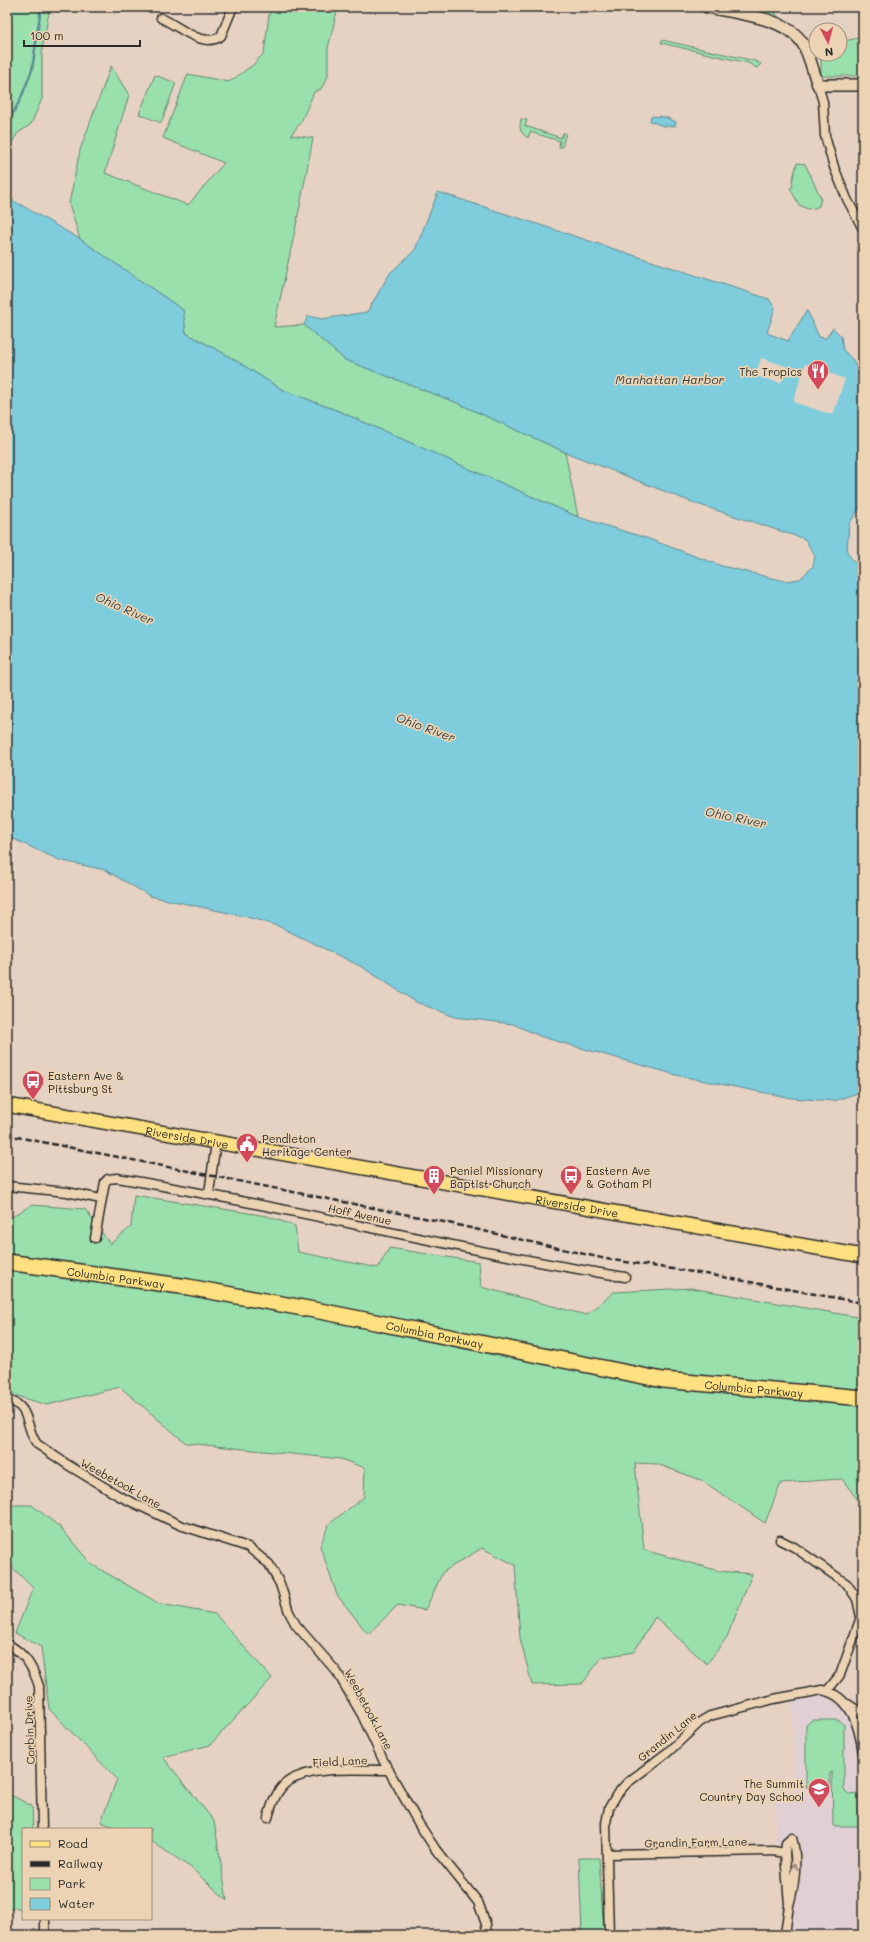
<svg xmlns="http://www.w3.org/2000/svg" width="870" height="1942" viewBox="0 0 870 1942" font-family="Mali,sans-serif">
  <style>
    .built { fill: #e0d0d4 }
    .green { fill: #9ae0ad; stroke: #62866c }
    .water { fill: #7eccdc; stroke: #5d8c95 }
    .pier { fill: #e6d2c2 }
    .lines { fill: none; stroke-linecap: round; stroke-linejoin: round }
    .stream { stroke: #5d8c95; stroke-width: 2.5 }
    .street-casing { stroke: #2b2b2b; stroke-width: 11 }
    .secondary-casing { stroke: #2b2b2b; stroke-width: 14 }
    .primary-casing { stroke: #2b2b2b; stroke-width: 16 }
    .highway-casing { stroke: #2b2b2b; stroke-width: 18 }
    .street { stroke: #ebd3b3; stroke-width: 8 }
    .secondary { stroke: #ebd3b3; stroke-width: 11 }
    .primary { stroke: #fde080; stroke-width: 13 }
    .highway { stroke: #fde080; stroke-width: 15 }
    .rail { stroke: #2b2b2b; stroke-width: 2.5; stroke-dasharray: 6 3; stroke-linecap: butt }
    .oneway { stroke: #8b7f6f }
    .labels { text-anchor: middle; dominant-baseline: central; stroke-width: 3.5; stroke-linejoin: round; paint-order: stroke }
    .poi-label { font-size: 11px; fill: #2b2b2b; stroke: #ebd3b3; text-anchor: start }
    .street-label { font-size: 11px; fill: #2b2b2b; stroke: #ebd3b3 }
    .water-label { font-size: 12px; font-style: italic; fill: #374346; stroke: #ebd3b3 }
  </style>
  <rect width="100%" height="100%" fill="#e6d2c2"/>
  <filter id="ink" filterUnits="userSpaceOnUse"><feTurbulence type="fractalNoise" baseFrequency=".025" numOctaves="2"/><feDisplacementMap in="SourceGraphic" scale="8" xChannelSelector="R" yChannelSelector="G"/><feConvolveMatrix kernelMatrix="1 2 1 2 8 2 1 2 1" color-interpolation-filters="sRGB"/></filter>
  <g filter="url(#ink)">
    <path class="built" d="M818,1694L834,1699L843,1707L851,1720L859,1751L863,1826V1935H784L787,1928L784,1846H776V1793L794,1794L792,1699Z"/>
    <path class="green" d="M7,7H50L42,50V99L31,124L17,134L7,151Z
      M270,7H338L328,48V76L321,89L314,92L301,122L291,135L313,138L296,226L274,327L304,325L345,360L455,402L565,452L578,517L341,412L283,390L225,354L186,333L183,310L80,239L69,204L80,150L111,66L129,95L105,173L188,205L224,163L163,138L188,74L229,82L253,65L264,53Z
      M720,7H772L781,23Z
      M863,31V76H821V54H840V42L858,38Z
      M662,40L755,61L761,64L757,68L748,63L661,43Z
      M155,75L176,83L161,123L139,114Z
      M521,119L527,120L525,126L561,138L563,133H566L562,147H559L560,141L530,132L528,138C520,133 519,128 521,119Z
      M797,163L805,164L821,198L819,206L815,208L808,209L799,205L790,188L793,187L792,182Z
      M134,1195L267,1216L295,1226L298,1252L378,1268L389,1248L479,1262L481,1287L586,1315L614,1292L691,1288L863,1318V1507L842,1479L781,1483L765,1523L701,1480L657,1464L635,1463L644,1550L719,1571L752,1574L727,1637L707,1664L655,1617L634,1652L602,1657L582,1684L532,1685L520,1638L515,1565L482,1548L443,1572L425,1610L398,1605L368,1634L337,1595L320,1546L329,1524L364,1497L365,1468L341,1459L186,1443L120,1387L47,1405L7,1393V1220L31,1205L85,1209L110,1244L131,1227Z
      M7,1505H32L61,1528L91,1564L160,1604L215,1614L272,1678L210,1745L163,1757L214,1821L227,1900L190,1867L151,1841V1829H120L101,1822L117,1779L49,1709L41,1647L15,1633L33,1588L7,1562Z
      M812,1720H838L844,1725V1790L849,1794L858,1793L859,1826H833L832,1772L830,1773V1787H806V1725Z
      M7,1793L32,1806L33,1829H23V1910L15,1907L7,1911Z
      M579,1858H599L604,1935H582Z"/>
    <path class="water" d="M651,116L665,117L676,122L675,126H663L650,121Z
      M438,192L769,299L775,308L767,333L788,341L807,310L819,337L826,338L833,328L841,336L843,350L853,360L858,371L863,374V503L849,524L847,552L854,562L863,566V1091L834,1101L791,1098L680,1076L542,1037L513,1024L455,1017L416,1002L362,967L278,926L247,917L150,896L105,870L59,860L7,836V197L80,239L183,310L186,333L225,354L283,390L341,412L578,517L649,539L722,566L785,581L800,579L813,566L815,556L805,539L694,503L565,452L455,402L345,360L304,325L308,316L322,319L367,312L390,273L415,250Z"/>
    <path class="pier" d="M761,358L786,366L781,383L755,376Z
      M805,364L845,379L833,415L793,402Z"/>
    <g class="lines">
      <path class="stream" d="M7,125L21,98L32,70L41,7"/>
      <g class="street-casing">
        <path id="street" d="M161,18C179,26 203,49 221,36L233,7
          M818,85L823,102L825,136L834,167L847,199L863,229
          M7,1186L67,1192L101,1199
          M209,1193L216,1142
          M95,1238L105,1182L108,1179L117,1178C287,1206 455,1250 625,1277
          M7,1400C31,1405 25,1428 37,1444L68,1465L119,1496L180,1525L248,1547L269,1564L280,1584L289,1612L296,1625L337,1672L362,1715L384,1762L419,1824L436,1850L478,1902L486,1924L487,1935
          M780,1540L794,1547L847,1584L857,1599L861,1617L840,1675L827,1691
          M7,1644C25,1653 33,1668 39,1686L42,1829
          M848,1704L863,1714
          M268,1818C271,1806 276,1791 286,1783C310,1765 360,1770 389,1770
          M607,1854L773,1851L785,1853
          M45,1919V1935
          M609,1935L606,1823L609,1808L617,1794L627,1783L668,1752L700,1722L710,1716L774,1699L822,1690C852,1696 859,1727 863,1753
          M785,1935L789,1905L785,1853L786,1843L792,1838C798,1858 795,1885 789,1905"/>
      </g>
      <g class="secondary-casing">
        <path id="secondary" d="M707,7C735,13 787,17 803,44C810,56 813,72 818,85H863"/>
      </g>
      <g class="primary-casing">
        <g id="primary">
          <path id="s1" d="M7,1105L863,1256"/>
        </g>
      </g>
      <g class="highway-casing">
        <g id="highway">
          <path id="s2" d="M7,1262L188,1287L325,1312L663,1380L863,1398"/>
        </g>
      </g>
      <use href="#street" class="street"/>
      <use href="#secondary" class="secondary"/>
      <use href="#primary" class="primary"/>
      <use href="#highway" class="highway"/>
      <path class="rail" d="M7,1135L444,1222L606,1259L712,1275L863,1303"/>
    </g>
    <defs><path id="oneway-chevron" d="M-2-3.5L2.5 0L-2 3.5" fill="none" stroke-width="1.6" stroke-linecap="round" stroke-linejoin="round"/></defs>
    <use class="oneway" href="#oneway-chevron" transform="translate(794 1867) rotate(-88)"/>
  </g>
  <defs>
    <g id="restaurant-pin" transform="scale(1.15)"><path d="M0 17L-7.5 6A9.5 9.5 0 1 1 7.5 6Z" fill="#d1495b" stroke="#ebd3b3"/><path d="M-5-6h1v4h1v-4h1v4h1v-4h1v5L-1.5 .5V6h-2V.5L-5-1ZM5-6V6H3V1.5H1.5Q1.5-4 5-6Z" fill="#fff"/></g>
    <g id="bus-pin" transform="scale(1.15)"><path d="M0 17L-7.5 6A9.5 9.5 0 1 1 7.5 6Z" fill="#d1495b" stroke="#ebd3b3"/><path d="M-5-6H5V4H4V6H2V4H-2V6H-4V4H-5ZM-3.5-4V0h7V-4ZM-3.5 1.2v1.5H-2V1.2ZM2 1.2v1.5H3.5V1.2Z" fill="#fff"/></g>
    <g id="civic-pin" transform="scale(1.15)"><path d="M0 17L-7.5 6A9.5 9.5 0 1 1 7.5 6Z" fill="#d1495b" stroke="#ebd3b3"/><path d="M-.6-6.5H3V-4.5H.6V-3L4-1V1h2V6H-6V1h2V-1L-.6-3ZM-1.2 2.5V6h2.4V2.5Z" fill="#fff"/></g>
    <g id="building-pin" transform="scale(1.15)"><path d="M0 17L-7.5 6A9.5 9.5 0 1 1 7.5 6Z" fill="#d1495b" stroke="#ebd3b3"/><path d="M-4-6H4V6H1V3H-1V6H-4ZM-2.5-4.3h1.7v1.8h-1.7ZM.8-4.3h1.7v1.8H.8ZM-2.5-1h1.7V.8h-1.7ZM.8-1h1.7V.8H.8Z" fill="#fff"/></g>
    <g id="school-pin" transform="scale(1.15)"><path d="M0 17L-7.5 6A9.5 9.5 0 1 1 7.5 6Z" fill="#d1495b" stroke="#ebd3b3"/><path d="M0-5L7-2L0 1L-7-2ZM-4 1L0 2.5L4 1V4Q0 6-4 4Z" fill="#fff"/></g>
  </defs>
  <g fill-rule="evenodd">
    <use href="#restaurant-pin" x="818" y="371"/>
    <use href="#bus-pin" x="33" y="1081"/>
    <use href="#civic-pin" x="247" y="1144"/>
    <use href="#building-pin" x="434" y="1176"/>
    <use href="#bus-pin" x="571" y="1176"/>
    <use href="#school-pin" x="819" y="1789"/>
  </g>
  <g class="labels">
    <g class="poi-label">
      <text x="802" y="371" text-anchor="end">The Tropics</text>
      <text x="48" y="1075">Eastern Ave &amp;<tspan x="48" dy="13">Pittsburg St</tspan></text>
      <text x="262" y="1138">Pendleton<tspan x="262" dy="13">Heritage Center</tspan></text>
      <text x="450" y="1170">Peniel Missionary<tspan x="450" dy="13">Baptist Church</tspan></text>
      <text x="586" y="1170">Eastern Ave<tspan x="586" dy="13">&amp; Gotham Pl</tspan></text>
      <text x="804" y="1783" text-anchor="end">The Summit<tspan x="804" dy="13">Country Day School</tspan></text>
    </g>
    <g class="street-label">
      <text stroke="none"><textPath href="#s1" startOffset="183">Riverside Drive</textPath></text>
      <text stroke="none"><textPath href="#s1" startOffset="579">Riverside Drive</textPath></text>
      <text transform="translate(360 1214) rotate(12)">Hoff Avenue</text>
      <text stroke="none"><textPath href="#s2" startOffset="110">Columbia Parkway</textPath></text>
      <text stroke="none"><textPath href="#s2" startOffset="434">Columbia Parkway</textPath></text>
      <text stroke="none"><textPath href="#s2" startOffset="758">Columbia Parkway</textPath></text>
      <text transform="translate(121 1483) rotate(29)">Weebetook Lane</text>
      <text transform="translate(369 1709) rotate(62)">Weebetook Lane</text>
      <text transform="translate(29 1730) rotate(-92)">Corbin Drive</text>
      <text transform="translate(667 1736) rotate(-39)">Grandin Lane</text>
      <text transform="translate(340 1761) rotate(-3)">Field Lane</text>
      <text transform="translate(696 1842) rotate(-1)">Grandin Farm Lane</text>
    </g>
    <g class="water-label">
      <text x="670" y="379">Manhattan Harbor</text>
      <text transform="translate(125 608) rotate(24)">Ohio River</text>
      <text transform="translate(426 727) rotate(20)">Ohio River</text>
      <text transform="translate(736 817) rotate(12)">Ohio River</text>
    </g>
  </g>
  <rect width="870" height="1942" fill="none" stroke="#ebd3b3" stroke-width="24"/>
  <rect x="12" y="12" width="846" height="1918" fill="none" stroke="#2b2b2b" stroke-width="1.5" filter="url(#ink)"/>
  <rect x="22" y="1828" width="130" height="92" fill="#ebd3b3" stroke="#9e907d"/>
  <rect x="30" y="1841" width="20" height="6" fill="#fde080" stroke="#9e907d"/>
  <text x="58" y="1848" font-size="12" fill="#2b2b2b">Road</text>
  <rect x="30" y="1861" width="20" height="6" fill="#2b2b2b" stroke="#9e907d"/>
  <text x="58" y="1868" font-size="12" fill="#2b2b2b">Railway</text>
  <rect x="30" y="1878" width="20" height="12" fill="#9ae0ad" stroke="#9e907d"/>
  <text x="58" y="1888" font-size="12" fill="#2b2b2b">Park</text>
  <rect x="30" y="1898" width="20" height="12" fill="#7eccdc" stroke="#9e907d"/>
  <text x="58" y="1908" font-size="12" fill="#2b2b2b">Water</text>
  <g transform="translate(828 42) rotate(174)"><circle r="19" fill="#ebd3b3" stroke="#9e907d"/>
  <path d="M0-3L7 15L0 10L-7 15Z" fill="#d1495b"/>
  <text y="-6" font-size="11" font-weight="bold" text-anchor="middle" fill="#2b2b2b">N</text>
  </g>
  <path d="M24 40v6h116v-6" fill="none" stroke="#2b2b2b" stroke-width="2"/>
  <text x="30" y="40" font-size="12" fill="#2b2b2b" stroke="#ebd3b3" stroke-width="3" paint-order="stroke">100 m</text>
</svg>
